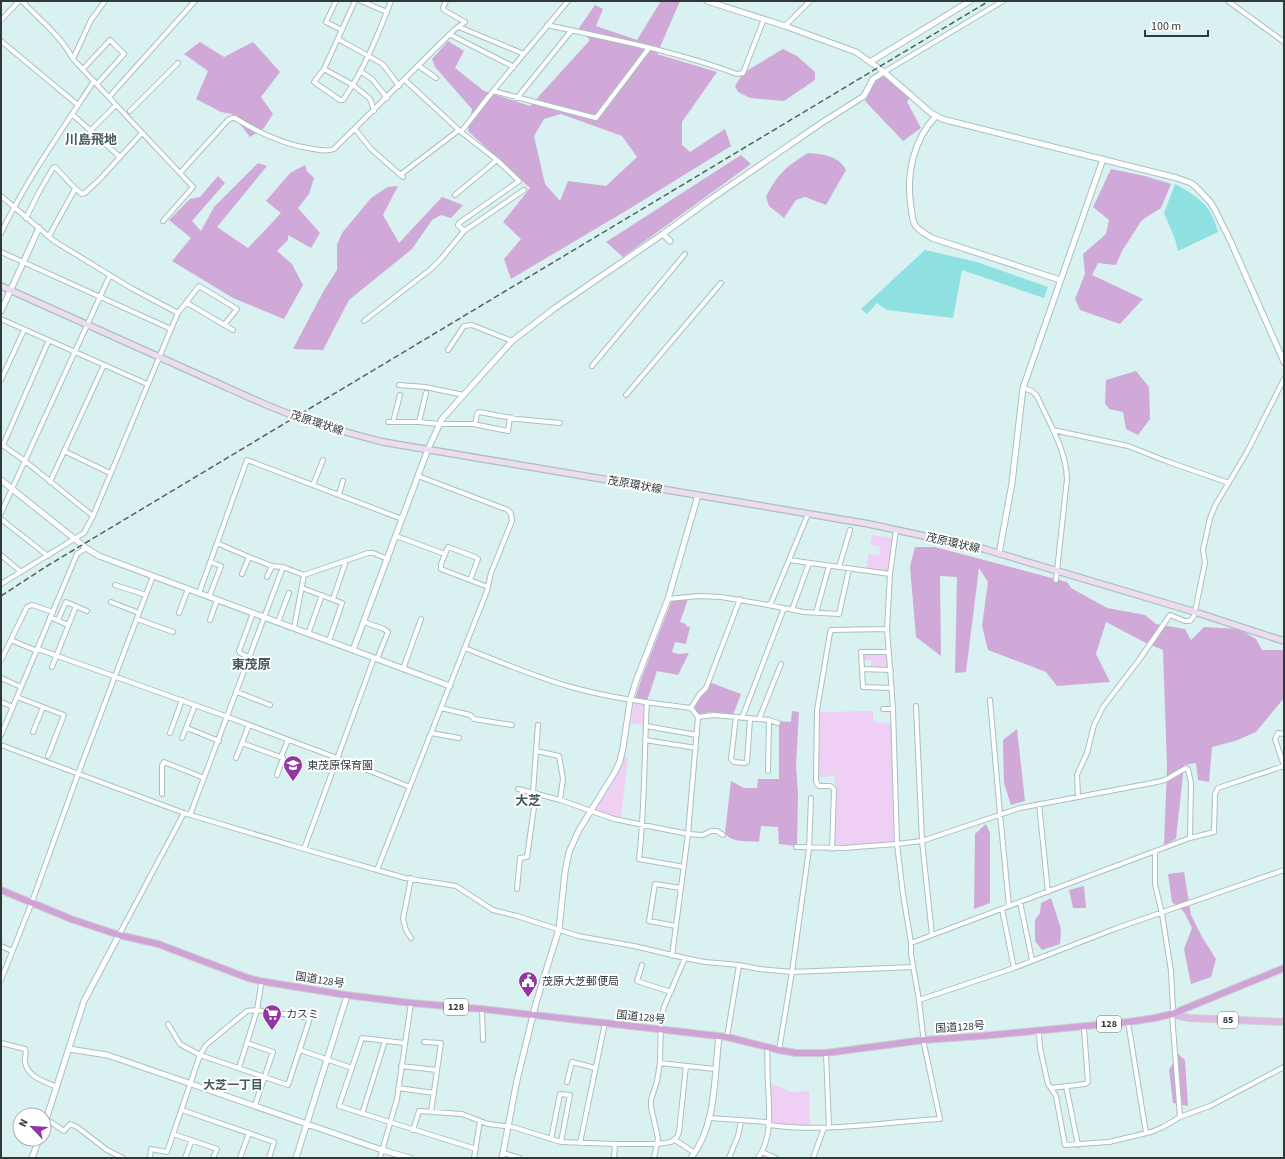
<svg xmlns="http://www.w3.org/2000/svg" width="1285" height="1159" viewBox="0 0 1285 1159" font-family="'Source Sans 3','Noto Sans JP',sans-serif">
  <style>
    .green { fill: #efd0f4 }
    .forest { fill: #d1a9d8; fill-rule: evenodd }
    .water { fill: #8fe0e1 }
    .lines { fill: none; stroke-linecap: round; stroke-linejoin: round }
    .minor-casing { stroke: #a9c0c0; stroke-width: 6 }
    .tertiary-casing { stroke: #a9c0c0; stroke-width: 7 }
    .secondary-casing { stroke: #a9c0c0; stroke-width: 8 }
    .primary-casing { stroke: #cdcfcf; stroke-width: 8 }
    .trunk-casing { stroke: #cdcfcf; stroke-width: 8 }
    .minor { stroke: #fff; stroke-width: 4 }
    .tertiary { stroke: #fff; stroke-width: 5 }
    .secondary { stroke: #eddcf0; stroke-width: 5.5 }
    .primary { stroke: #dcbae1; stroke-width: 6 }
    .trunk { stroke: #d0a3d7; stroke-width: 6 }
    .rail { stroke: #556161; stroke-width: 1.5; stroke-dasharray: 6 3; stroke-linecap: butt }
    .secondary-bridge-casing { stroke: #a9c0c0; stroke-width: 8; stroke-linecap: butt }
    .secondary-bridge { stroke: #eddcf0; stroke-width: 5.5 }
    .labels { text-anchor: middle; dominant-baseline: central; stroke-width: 4; stroke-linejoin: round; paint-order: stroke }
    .shield { fill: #fff; stroke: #6e7474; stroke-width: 1 }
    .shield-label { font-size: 10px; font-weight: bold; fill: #303939 }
    .street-label { font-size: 11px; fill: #303939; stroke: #fff }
    .poi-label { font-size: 11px; fill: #303939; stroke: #fff; text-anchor: start }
    .neighbourhood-label { font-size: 12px; font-weight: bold; fill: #445959; stroke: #fff }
    .quarter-label { font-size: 13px; font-weight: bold; fill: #445959; stroke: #fff }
  </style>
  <rect width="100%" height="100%" fill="#d9f1f1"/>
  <path class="green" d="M872,535L891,538L892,540L889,571L888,573L866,568L869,554L879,555L880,546L870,545Z
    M864,653H886L889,655V668H871V660H863V654Z
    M634,702L645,703L644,725L631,723Z
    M873,711V722L893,723L895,843L869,846H833L835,776L818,777L819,712Z
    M625,756L628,757L621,818L595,811L613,782Z
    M769,1083L792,1092L809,1091L810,1127L771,1124L772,1106Z"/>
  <path class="forest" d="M661,1H680L657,54L717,72L682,122V145L690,152L725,129L731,146L629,209L511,279L504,259L521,239L503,222L530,188L468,131L472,109L435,67L432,59L448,41L464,51L455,68L484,91L530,106L590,40L579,28L595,5L603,9L596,26L637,40ZM561,114L622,136L637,157L606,186L568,181L560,201L545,184L534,136L544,119Z
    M200,42L224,57L253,42L280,72L261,97L273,114L264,128L250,137L232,114L221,112L196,99L208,71L184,54Z
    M783,49L797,56L815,72V80L784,101L750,98L738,92L735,86L743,73Z
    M880,76H884L910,97L907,102L921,128L903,141L865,101L871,87Z
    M808,153C823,154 839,156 846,170L826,205L805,197L796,200L784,218L769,206L766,197C777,174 787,166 808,153Z
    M741,155L751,164L623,257L606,242Z
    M258,163L267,166L217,227L248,248L281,213L266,201L290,173L305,165L307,171L314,178L309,194L298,208L320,233L311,248L288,235V240L277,251L292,264L303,285L284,319L233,298L172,261L191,238L169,220L190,199L200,197L218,176L225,183L192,221L201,231L214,207Z
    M1111,169L1145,176L1171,184L1161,208L1142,220L1122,251L1116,265L1098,263L1092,275L1143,299L1120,324L1080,310L1075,299L1085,274L1083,254L1106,234L1109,220L1093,207Z
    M398,186L383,215L399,243L442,197L463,205L451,218L441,215L432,220L412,249L349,300L323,350L293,349L323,292L337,270V245L342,233L371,198L388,187Z
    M1136,371L1149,387L1150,419L1138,435L1126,429L1123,412L1109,409L1105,403L1106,380Z
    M915,547H935L1067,582L1071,588L1107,608L1145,615L1156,624L1185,629L1191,640L1204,627L1239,629L1256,639L1262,650H1284V698L1256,732L1235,741L1212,747L1209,782L1198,780L1196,763L1184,765L1176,839L1164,845L1167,767L1163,650L1144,642L1106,622L1096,654L1110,682L1057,686L1046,672L988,650L982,626L988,582L979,568L966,672L955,673L957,577L940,576L941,656L916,637L910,567Z
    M688,599L680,622L686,624V626L690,627L686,644L675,642L672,652L678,654L689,653L678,675L657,671L647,701L635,699L642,677L672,600Z
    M709,682L741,694L733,715L709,712L698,715L693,708Z
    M792,711L799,712L796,765L798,794L797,846L779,844L778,827L761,826L759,842C749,841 731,843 725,833L731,781L744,788H757L758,779H779V721L791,722Z
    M1017,729L1025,801L1011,805L1004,783L1003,740Z
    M986,824L990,833V903L974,909L975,834Z
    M1184,872L1191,915L1202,937L1216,959L1211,977L1191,984L1184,949L1192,928L1184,912L1172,902L1168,874Z
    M1084,886L1086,908H1073L1069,890Z
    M1051,898L1061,929L1060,944L1042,950L1035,941V920L1040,913L1041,903Z
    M1178,1054L1185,1060L1188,1106L1173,1103L1169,1070Z"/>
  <path class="water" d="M1175,184C1198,197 1211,204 1218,232L1178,251L1175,239L1164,213Z
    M925,250L977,262L1048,287L1044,298L962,270L953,318L887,310L877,303L867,314L861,309Z"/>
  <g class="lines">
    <g class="minor-casing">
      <path id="minor" d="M22,1C39,19 61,36 73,59L193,187L163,221
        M336,1L326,22L342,30
        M355,1L324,69L353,85L369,98L371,101L374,111
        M361,1L387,12
        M1228,1L1284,42
        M1,20L19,1
        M547,25C611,39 676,51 737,74L743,73L764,19
        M785,26L810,1
        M459,27L524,54
        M451,35L514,67
        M338,39L381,63L385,67L399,86
        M1,41L78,105
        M73,59L91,20L105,1
        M419,66L436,78
        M83,69L110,40L124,54L97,84
        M324,69L314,82L340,100H343C364,70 378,35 391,1
        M360,71L372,79L387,98
        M884,72L1003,1
        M493,91L596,118L649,48
        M109,97L195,1
        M517,98L571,31
        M130,111L178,63
        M72,114L120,157
        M355,129L371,149L403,177
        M90,131L116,105
        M461,132L493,91L568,1
        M180,173L228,120L232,118H235C259,133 284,145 313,149C320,150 327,152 334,149L454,30L465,22L444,10L443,8L446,1
        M400,175L459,130
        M455,195L497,160
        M1,196L54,241L131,288L178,313
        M26,218L39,192L53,168L55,167C64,176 72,187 82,194L85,193L99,180L142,133
        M464,231L524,190
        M1,233C27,179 61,131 94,81
        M49,236L75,189
        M1,252L171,329
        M187,303L233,330
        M1,319L147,384
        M364,321L431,269L442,258L464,231L458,225L459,223L519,181L497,160L461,132L405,80
        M448,350L464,326L472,325L512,341
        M592,366L685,254
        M1,380L24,330
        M399,385L425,387L464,395
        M1023,388L1032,391L1037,396C1049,423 1066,449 1067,479L1056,580
        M626,395L721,283
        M388,422H419L439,424H473L508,431L510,417
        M393,422L400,395
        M419,422L426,393
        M475,424L477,414L479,412L517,419L560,423
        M1053,430L1128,446L1166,461L1229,483
        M1,444L25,461L93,516
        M3,445L49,340
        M64,451L110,473
        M50,482L104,365
        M313,485L323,460
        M339,494L343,481
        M1,513L110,275
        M1,519L48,556
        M396,536L445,554
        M217,543L249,557L272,566L283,567L304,575L368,553H373L388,559
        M1,555L21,572
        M789,560L808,514
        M839,567L850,530
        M242,574L249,557
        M267,577L272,566
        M470,580L478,559L475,557L448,547L441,564V569L488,587
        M1,584L84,533L93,516L171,329L178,313L199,286L237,309L224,325
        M115,585L146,595
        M302,588L342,603L329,641
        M199,593L247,460L402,519
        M209,597L221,566L211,562
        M333,599L346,561
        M668,599L699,596L721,597L768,605L771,603L789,560L890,574
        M111,602L139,613
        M768,605L804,612L839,614L849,569
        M792,610L809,563
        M179,613L188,589
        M816,613L829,566
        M50,617L68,625
        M137,619L173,632
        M58,620L66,602L87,611
        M210,620L217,600
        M278,622L289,593
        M364,622L384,629L388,632L377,659
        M294,628L304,575
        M308,634L322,595
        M11,640L37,651
        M465,648C500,662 535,677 571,687C610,698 651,703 691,708L698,717L688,834L672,956
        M38,649L228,717L337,758L410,787
        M889,652H861L863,687L892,688
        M249,657L240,653L239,651L253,613
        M1,660L27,607L32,605L53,612
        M52,667L76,606
        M403,669L421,619
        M862,669L891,670
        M1,678L21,687
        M237,692L270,705
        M17,697L64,715L48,756
        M990,700L1000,814L1009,906
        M1,702L13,707
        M647,702C644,755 645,807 639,859L684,867
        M916,706L922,841L932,935
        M441,708L470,715L474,719L512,725
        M691,708L699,695L706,688L740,599
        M883,709H893
        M698,717L714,715L769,720L778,723
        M736,717L731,759L734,762L745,763L747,762L750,719
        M742,718L784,608
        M759,719L781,664
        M646,726L697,735
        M187,728L219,741
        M33,732L43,707
        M170,733L182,700
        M431,733L459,738
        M1,735L77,554L86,548
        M182,738L195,705
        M645,740L696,748
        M242,743L283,758L277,775
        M1,745L184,813L304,849L405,878L456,886L493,910L517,916L578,936L634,946L685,958L705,962L739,965L759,969L792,972L913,967
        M536,751L559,756L563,779L560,800
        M281,757L288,740
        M236,758L249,725
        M1284,766L1275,739L1278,733L1284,734
        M768,771L769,720
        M518,789L560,800L614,819L688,834L703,835L711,831H717L723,835
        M533,792L538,725
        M162,794V766L164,762L204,778
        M1078,796L1077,775L1087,753L1094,725L1103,707L1139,660L1170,615L1185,621H1190L1194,616L1205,563L1203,550L1210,518L1216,504L1247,452L1284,379
        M1039,804L1048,892
        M190,815L283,567
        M796,847L843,848L897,844L922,841L1020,808L1157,782L1165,780L1186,768L1188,769L1191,783L1190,838
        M304,849L374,658
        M832,849L834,790L833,788L830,786H819L817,784L816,780L817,710L830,633L831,630L887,629
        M1155,852V884L1162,914L1171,971L1173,1010L1172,1014L1180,1117
        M377,870L487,591L491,573L512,521L511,514L508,510L418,476
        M411,878L403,919L406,930L411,938
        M517,889L520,858L527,857L536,793
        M1020,902L1032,960
        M1002,909L1014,968
        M676,926L649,921L655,884L681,888
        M119,935L184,813
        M911,943L1190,838L1214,832L1215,794L1218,788L1284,766
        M1,946L12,951
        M642,965L637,981L671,992
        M1,980L32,902L78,774L153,576
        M919,1000L1014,968L1117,928L1284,870
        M482,1009L483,1040
        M1128,1022L1146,1133
        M1034,1031L1039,1034L1040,1048L1048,1084L1056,1096L1065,1145L1109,1142L1151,1132L1163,1127L1180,1117L1210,1106L1284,1067
        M727,1037L739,965
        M424,1042L441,1043L431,1112
        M1,1043L25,1049C27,1054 24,1057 25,1062C27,1077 46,1082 57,1087
        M247,1043L273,1052L255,1105
        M404,1043L362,1038L339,1106L476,1149
        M300,1050L352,1068
        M779,1050L792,972L809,849L811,798
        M826,1053L829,1127
        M660,1063L715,1069
        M401,1066L437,1070
        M239,1068L257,1010L261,985L260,981
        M567,1082L572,1062L595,1068
        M1066,1086L1078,1145
        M398,1088L434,1093
        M1051,1088L1085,1084L1088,1082L1084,1029L1081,1027
        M182,1110L274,1142L269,1158
        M362,1114L385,1041
        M710,1118L766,1122L769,1125C826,1133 883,1122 940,1119L924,1044L919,1000L911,954V943L903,894L897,844L893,709L887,629L890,574L896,530
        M46,1119L64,1131L70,1124L77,1127L107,1150L123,1158
        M413,1130L419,1111L462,1114L488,1124L513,1127L561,1142L615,1144H657L671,1142L677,1137L679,1132L686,1066
        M173,1134L217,1149L213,1158
        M551,1139L560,1094L570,1095L561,1142
        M675,1140L695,1153
        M580,1143L605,1023
        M762,1152L776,1158
        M503,1153L520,1158
        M150,1158L151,1149L167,1152L200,1055L206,1045L247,1011L257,1010L310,1018L288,1085L200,1055L180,1044L168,1024
        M185,1158L192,1140
        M240,1158L249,1133
        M380,1158L397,1099L411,1003
        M474,1158L480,1121
        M614,1158L615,1144
        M654,1158L658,1138L651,1107V1100L657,1081L660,1063L661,1019L664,1007L685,958
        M729,1158L738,1136L741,1121
        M758,1158C773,1137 769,1109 768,1085C767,1072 768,1060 767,1047
        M813,1158L824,1128"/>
    </g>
    <g class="tertiary-casing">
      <path id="tertiary" d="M707,1L785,26L856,52L884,72L931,113L942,119L1177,178L1191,183L1197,188L1211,203L1215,210L1230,240L1284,362
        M870,62L970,1
        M936,116C913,140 906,175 911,207C912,213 912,220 915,225C919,231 926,234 932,238L1060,280
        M663,234L670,241
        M1,311L39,228
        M1,480L86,548L99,556L450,686
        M999,554L1012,483L1023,388L1103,159
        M353,650L428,449L442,419L512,341L555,308L663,234L708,201L820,124L864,96L873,79L884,72
        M69,1049L107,1055L122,1060L382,1150L410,1158
        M44,1126L84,1001L119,935
        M32,1158L39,1139
        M296,1158L346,999V995
        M502,1158L517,1080L536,1003L559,929L565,872L569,852L579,830L615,772L620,761L623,748L630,701L636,681L668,599L698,495
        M691,1158C717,1124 714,1077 719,1036"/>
    </g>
    <g class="secondary-casing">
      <path id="secondary" d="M1,286L215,382
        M383,442L869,524L984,549L1195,612L1284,641"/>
    </g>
    <g class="primary-casing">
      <path id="primary" d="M1172,1014L1189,1018L1284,1022"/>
    </g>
    <g class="trunk-casing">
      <path id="trunk" d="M1,890L71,919L119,935L158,944L248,978L260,981L346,995L411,1003L482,1009L727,1037L779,1050L796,1053H826L924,1040L981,1036L1128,1022L1155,1018L1172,1014L1284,968"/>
    </g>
    <use href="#minor" class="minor"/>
    <use href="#tertiary" class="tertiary"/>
    <use href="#secondary" class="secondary"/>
    <use href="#primary" class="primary"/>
    <use href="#trunk" class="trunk"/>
    <path class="rail" d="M1,596L47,566L989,1"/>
    <g class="secondary-bridge-casing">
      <path id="secondary-bridge" d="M215,382C244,395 273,409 303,419C329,428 356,435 383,442"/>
    </g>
    <use href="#secondary-bridge" class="secondary-bridge"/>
  </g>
  <defs>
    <g id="school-pin" transform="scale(1)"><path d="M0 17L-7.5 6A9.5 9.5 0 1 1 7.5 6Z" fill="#9237a2" stroke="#fff"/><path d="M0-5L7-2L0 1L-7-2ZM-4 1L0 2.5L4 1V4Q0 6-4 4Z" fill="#fff"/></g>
    <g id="civic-pin" transform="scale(1)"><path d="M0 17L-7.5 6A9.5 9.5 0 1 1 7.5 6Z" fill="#9237a2" stroke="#fff"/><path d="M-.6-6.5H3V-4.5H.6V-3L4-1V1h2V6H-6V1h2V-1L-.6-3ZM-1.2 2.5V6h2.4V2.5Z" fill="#fff"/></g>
    <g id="supermarket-pin" transform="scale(1)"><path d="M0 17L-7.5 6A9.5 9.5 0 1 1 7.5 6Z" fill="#9237a2" stroke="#fff"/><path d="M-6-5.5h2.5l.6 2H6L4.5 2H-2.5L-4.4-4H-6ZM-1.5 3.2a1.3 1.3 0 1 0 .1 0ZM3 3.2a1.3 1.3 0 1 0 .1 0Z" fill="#fff"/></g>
  </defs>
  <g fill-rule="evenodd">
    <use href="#school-pin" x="293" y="765"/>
    <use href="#civic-pin" x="528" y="981"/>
    <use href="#supermarket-pin" x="272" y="1014"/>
  </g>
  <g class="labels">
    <g class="shield">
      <rect x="444" y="999" width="24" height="16" rx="3"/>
      <rect x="1218" y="1012" width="20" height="16" rx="3"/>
      <rect x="1097" y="1016" width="24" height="16" rx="3"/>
    </g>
    <g class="shield-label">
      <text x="456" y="1007">128</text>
      <text x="1228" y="1020">85</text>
      <text x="1109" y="1024">128</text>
    </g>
    <g class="street-label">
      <text transform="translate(317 423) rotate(18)">茂原環状線</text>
      <text transform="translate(635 485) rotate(10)">茂原環状線</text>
      <text transform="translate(953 543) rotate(13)">茂原環状線</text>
      <text transform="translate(320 980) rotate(9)">国道128号</text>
      <text transform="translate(641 1017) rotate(6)">国道128号</text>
      <text transform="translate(960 1027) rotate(-4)">国道128号</text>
    </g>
    <g class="poi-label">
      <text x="307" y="765">東茂原保育園</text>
      <text x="542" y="981">茂原大芝郵便局</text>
      <text x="286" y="1014">カスミ</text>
    </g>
    <g class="neighbourhood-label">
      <text x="233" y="1085">大芝一丁目</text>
    </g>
    <g class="quarter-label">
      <text x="91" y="140">川島飛地</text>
      <text x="251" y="665">東茂原</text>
      <text x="528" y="801">大芝</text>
    </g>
  </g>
  <rect width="1285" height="1159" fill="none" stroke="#303939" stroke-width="4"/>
  <g transform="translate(32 1127) rotate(295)"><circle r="19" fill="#ffffff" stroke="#acb0b0"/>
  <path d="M0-3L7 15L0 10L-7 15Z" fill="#9237a2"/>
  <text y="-6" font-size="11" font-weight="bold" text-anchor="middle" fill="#303939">N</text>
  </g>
  <path d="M1145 30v6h63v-6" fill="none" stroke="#303939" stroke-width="2"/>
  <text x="1151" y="30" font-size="12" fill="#303939" stroke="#ffffff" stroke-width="3" paint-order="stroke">100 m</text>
</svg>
